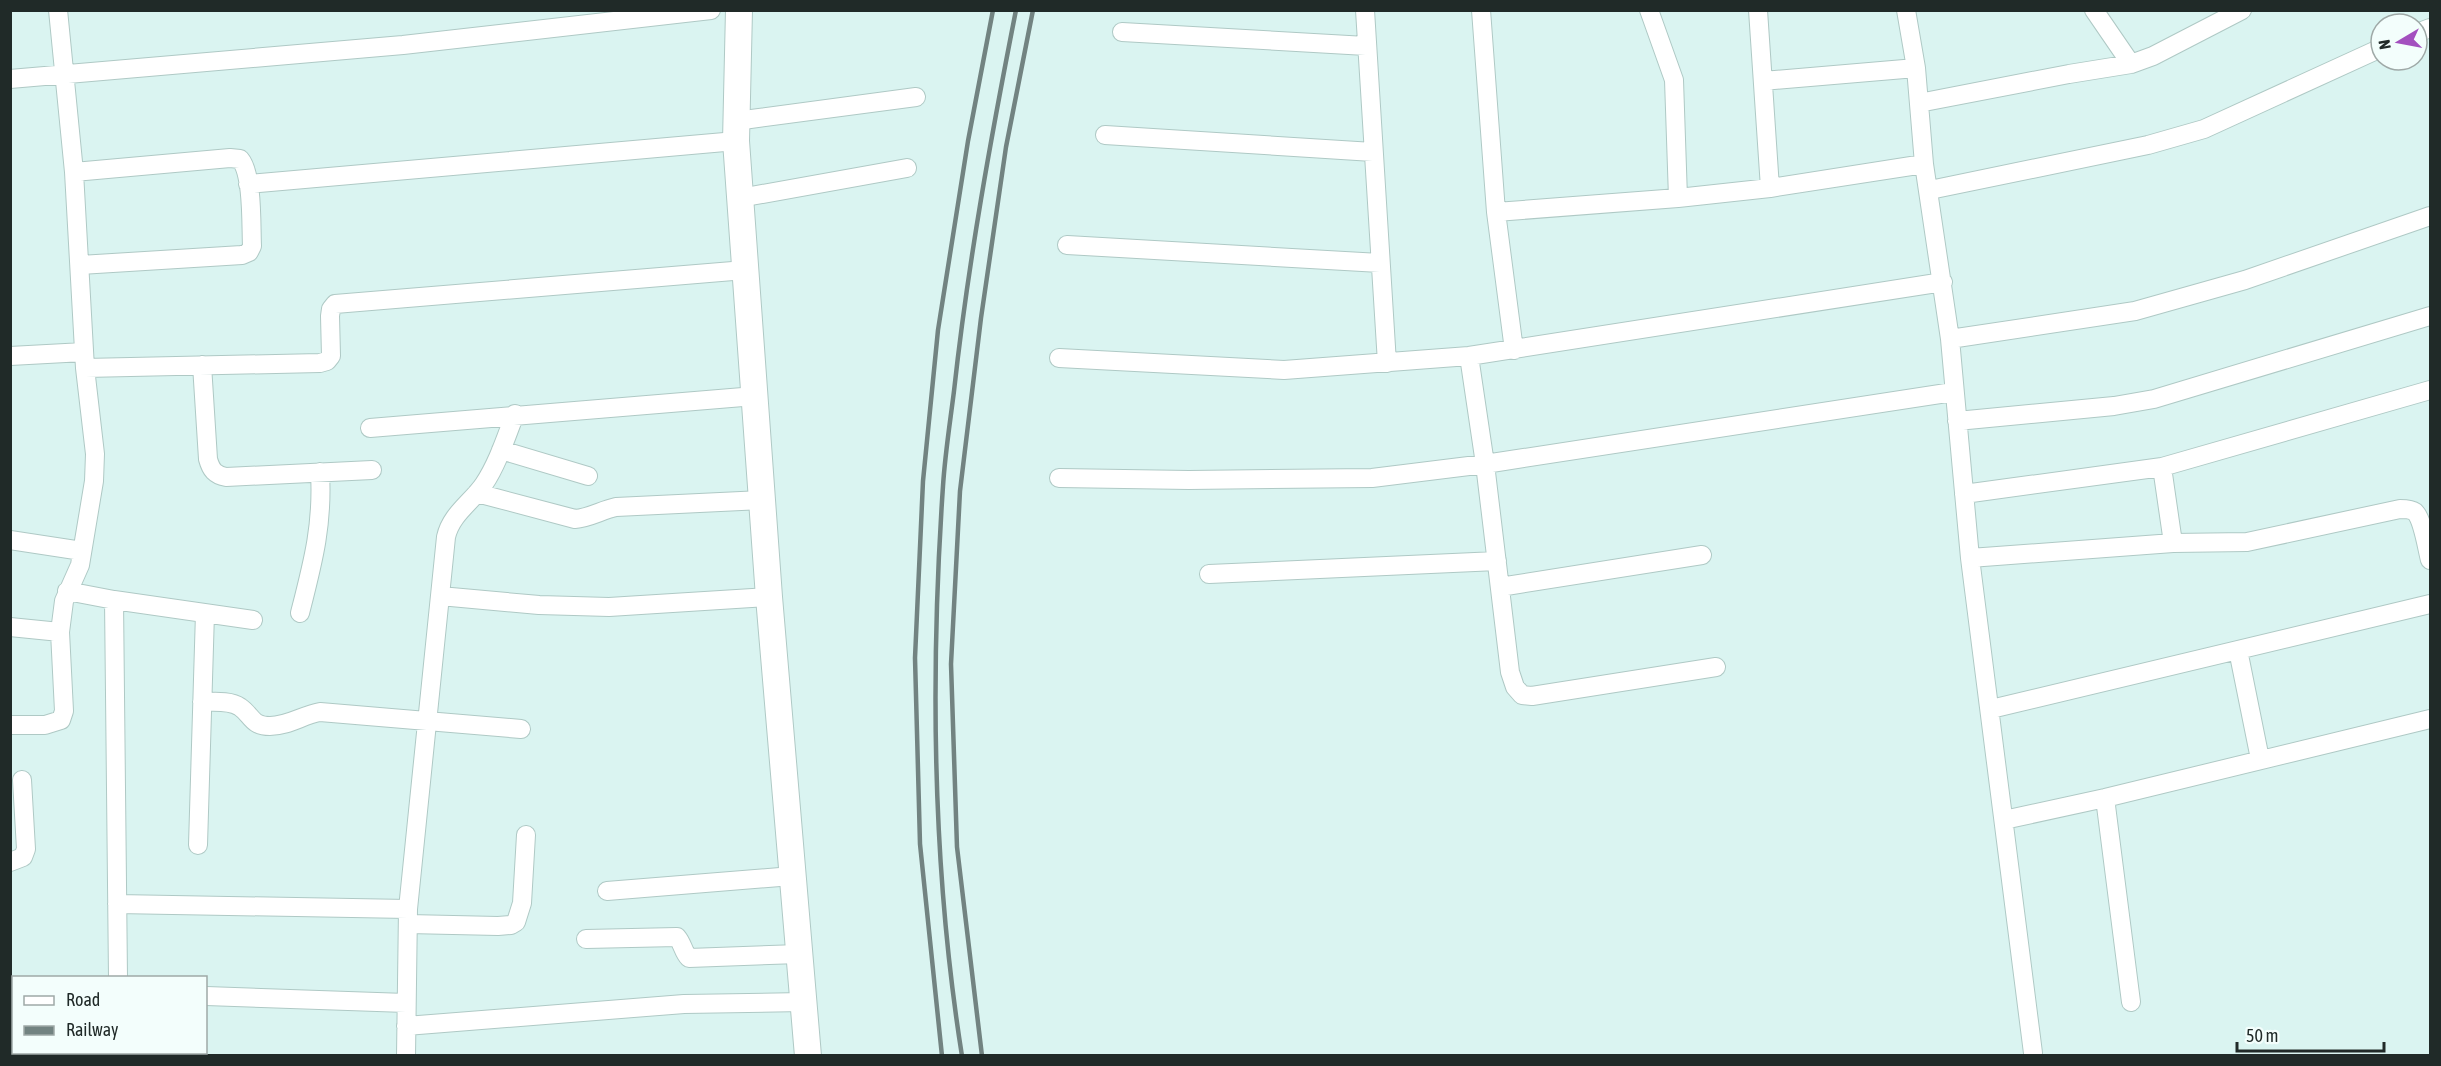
<svg xmlns="http://www.w3.org/2000/svg" width="2441" height="1066" viewBox="0 0 2441 1066" font-family="'Asap Condensed',sans-serif">
  <style>
    .lines { fill: none; stroke-linecap: round; stroke-linejoin: round }
    .street-casing { stroke: #afc9c5; stroke-width: 20 }
    .secondary-casing { stroke: #afc9c5; stroke-width: 28 }
    .street { stroke: #fff; stroke-width: 18 }
    .secondary { stroke: #fff; stroke-width: 26 }
    .rail { stroke: #728381; stroke-width: 4.5 }
  </style>
  <rect width="100%" height="100%" fill="#daf4f1"/>
  <g class="lines">
    <g class="street-casing">
      <path id="street" d="M1365,10L1387,363
        M1481,10L1496,212L1514,350
        M1649,10L1674,80L1678,198
        M1758,10L1770,188
        M1906,10L1916,68L1924,164L1950,339L1970,558L2033,1053
        M2094,10L2131,64
        M1122,32L1366,46
        M2417,33L2430,28
        M10,79L403,45L711,10
        M1763,81L1916,68
        M1919,103L2069,74L2131,64L2153,56L2242,10
        M736,121L916,97
        M1105,135L1373,152
        M74,172L230,158L240,159C253,174 251,225 252,246L249,252L242,255L80,265
        M248,184L736,141
        M1930,190L2148,145L2204,129L2381,48
        M740,198L907,168
        M1496,212L1678,198L1770,188L1924,164
        M1067,245L1380,263
        M1950,339L2135,311L2245,280L2430,216
        M10,356L84,352
        M1469,356L1485,464L1510,672L1515,687L1522,695L1532,696L1716,667
        M1059,358L1284,370L1469,356L1943,282
        M202,365L208,459C211,470 215,475 226,477L372,470
        M85,368L320,363L327,361L331,356L330,316L331,309L335,304L745,270
        M1957,421L2114,406L2154,399L2430,316
        M370,428L755,396
        M501,450L588,476
        M2162,467L2173,543
        M1059,478L1189,480L1372,478L1485,464L1953,392
        M477,493L575,519C589,518 602,510 616,507L762,500
        M1964,494L2162,467L2430,390
        M10,540L82,551
        M1970,558L2173,543L2247,542L2400,509C2405,509 2411,509 2415,512C2423,520 2427,549 2430,560
        M1209,574L1497,561
        M1500,587L1702,555
        M67,591L114,600L253,620
        M440,596L539,605L609,607L769,597
        M114,600L118,978
        M300,613C313,562 323,525 320,472
        M10,627L60,632
        M2238,650L2260,759
        M202,702C213,702 230,700 240,707C252,715 251,726 270,726C288,726 303,715 320,712L521,729
        M1991,709L2430,604
        M10,725H45L61,720L64,711L60,632L64,601L80,565L94,481L95,454L85,368L74,172L58,10
        M2105,798L2131,1002
        M2004,820L2105,798L2430,719
        M198,845L205,613
        M10,862L23,857L26,849L22,780
        M607,891L792,876
        M117,904L408,909
        M408,924L498,926L511,925L516,922L522,903L526,835
        M586,939L677,937C683,944 683,952 689,958L799,954
        M10,989H14
        M206,996L406,1003
        M406,1026L684,1004L803,1002
        M120,1052V1056
        M37,1056V1052
        M406,1056L408,909L446,537C451,514 472,502 484,484C498,463 506,437 515,414"/>
    </g>
    <g class="secondary-casing">
      <path id="secondary" d="M739,10L736,141L769,597L808,1056"/>
    </g>
    <use href="#street" class="street"/>
    <use href="#secondary" class="secondary"/>
    <path class="rail" d="M942,1056L920,844L915,658L923,481L938,330L968,141L993,10
      M962,1056C932,868 930,676 943,486C945,454 950,423 954,391C968,263 991,137 1016,10
      M982,1056L957,847L951,664L960,491L981,318L1006,147L1033,10"/>
  </g>
  <rect width="2441" height="1066" fill="none" stroke="#202a28" stroke-width="24"/>
  <rect x="12" y="976" width="195" height="78" fill="#f3fefc" stroke="#9fa9a7" stroke-width="1.5"/>
  <rect x="24" y="996" width="30" height="9" fill="#ffffff" stroke="#9fa9a7" stroke-width="1.5"/>
  <text x="66" y="1006" font-size="18" fill="#202a28">Road</text>
  <rect x="24" y="1026" width="30" height="9" fill="#728381" stroke="#9fa9a7" stroke-width="1.5"/>
  <text x="66" y="1036" font-size="18" fill="#202a28">Railway</text>
  <g transform="translate(2399 42) rotate(260)"><circle r="28" fill="#f3fefc" stroke="#9fa9a7" stroke-width="1.5"/>
  <path d="M0-4.5L10 22L0 15L-10 22Z" fill="#a350bf"/>
  <text y="-9" font-size="16" font-weight="bold" text-anchor="middle" fill="#202a28">N</text>
  </g>
  <path d="M2237 1042v9h147v-9" fill="none" stroke="#202a28" stroke-width="3"/>
  <text x="2246" y="1042" font-size="18" fill="#202a28" stroke="#f3fefc" stroke-width="4.5" paint-order="stroke">50 m</text>
</svg>
